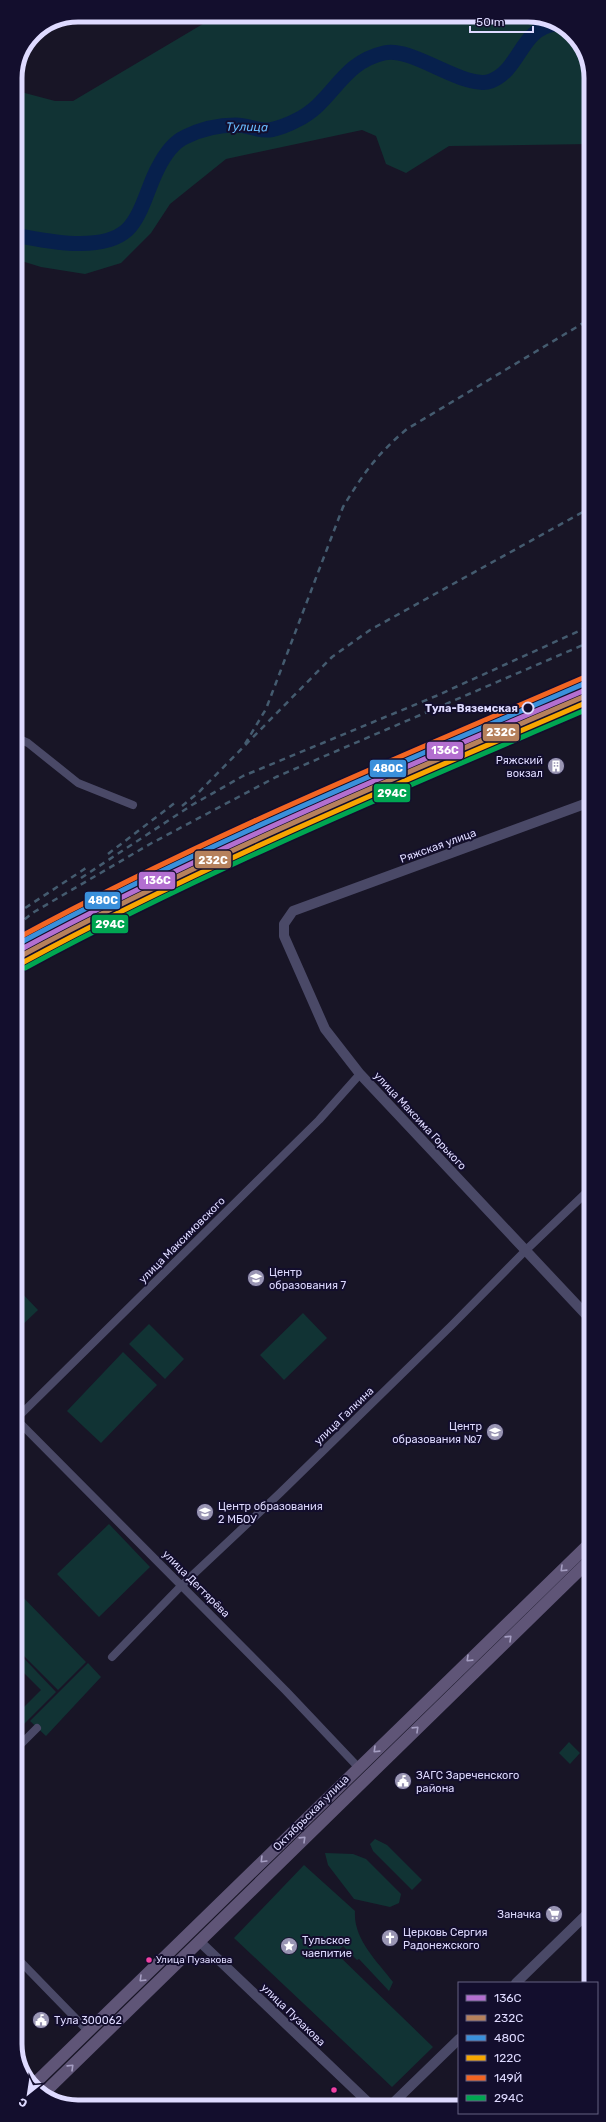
<svg xmlns="http://www.w3.org/2000/svg" width="606" height="2122" viewBox="0 0 606 2122" font-family="Rubik,sans-serif">
  <style>
    .green { fill: #113334 }
    .lines { fill: none; stroke-linecap: round; stroke-linejoin: round }
    .river { stroke: #07204c; stroke-width: 15 }
    .minor { stroke: #4a4967; stroke-width: 8 }
    .tertiary { stroke: #4a4967; stroke-width: 10 }
    .primary { stroke: #5f5577; stroke-width: 12 }
    .rail { stroke: #445b6f; stroke-width: 2.5; stroke-dasharray: 6 5; stroke-linecap: butt }
    .rail-1-casing { stroke: #130e2d; stroke-width: 8 }
    .rail-2-casing { stroke: #130e2d; stroke-width: 8 }
    .rail-3-casing { stroke: #130e2d; stroke-width: 8 }
    .rail-4-casing { stroke: #130e2d; stroke-width: 8 }
    .rail-5-casing { stroke: #130e2d; stroke-width: 8 }
    .rail-6-casing { stroke: #130e2d; stroke-width: 8 }
    .rail-1 { stroke: #b36fd0; stroke-width: 5 }
    .rail-2 { stroke: #b6815c; stroke-width: 5 }
    .rail-3 { stroke: #3a90db; stroke-width: 5 }
    .rail-4 { stroke: #f7a600; stroke-width: 5 }
    .rail-5 { stroke: #f26522; stroke-width: 5 }
    .rail-6 { stroke: #00a651; stroke-width: 5 }
    .oneway { stroke: #a59ec2 }
    .stop-dot { fill: #130e2d; stroke: #dedaff; stroke-width: 2 }
    .bus-dot { fill: #f240a1; stroke: #130e2d; stroke-width: 1.5 }
    .labels { text-anchor: middle; dominant-baseline: central; stroke-width: 4; stroke-linejoin: round; paint-order: stroke }
    .bus-label { font-size: 10px; fill: #dedaff; stroke: #130e2d; text-anchor: start }
    .stop-label { font-size: 11px; font-weight: bold; fill: #dedaff; stroke: #130e2d; text-anchor: end }
    .poi-label { font-size: 11px; fill: #dedaff; stroke: #130e2d; text-anchor: start }
    .street-label { font-size: 11px; fill: #dedaff; stroke: #130e2d }
    .water-label { font-size: 12px; font-style: italic; fill: #68bcff; stroke: #130e2d }
    .rim { fill: none; stroke: #dedaff; stroke-width: 5 }
    .line-badge { stroke: #130e2d; stroke-width: 1.5 }
    .badge-label { font-size: 11px; text-anchor: middle; font-weight: bold; fill: #fff }
  </style>
  <rect width="100%" height="100%" fill="#181526"/>
  <path class="green" d="M218,15L536,16L570,31L590,66V144L449,146L406,173L386,164L376,136L362,130L226,159L170,204L151,233L121,263L85,274L41,267L15,259V93L21,92L55,101H73Z
    M16,1287L38,1310L16,1331Z
    M303,1313L327,1338L284,1380L260,1355Z
    M149,1324L184,1359L165,1379L129,1344Z
    M123,1352L157,1385L101,1443L67,1411Z
    M109,1524L150,1567L99,1617L57,1574Z
    M16,1590L86,1662L58,1690L16,1648Z
    M16,1650L56,1692L16,1732V1715L41,1690L16,1665Z
    M88,1663L101,1677L46,1736L30,1721Z
    M569,1742L580,1753L570,1764L559,1753Z
    M375,1839L387,1845L422,1880L412,1890L373,1851L370,1844Z
    M325,1853L353,1854L366,1859L401,1894L399,1903L390,1907L354,1899L328,1865Z
    M304,1865L355,1911C353,1939 377,1961 393,1982L389,1991L359,1959L357,1960L343,1946L336,1953L433,2047L392,2087L234,1938Z"/>
  <g class="lines">
    <path class="river" d="M15,235C45,241 102,253 127,230C142,216 148,186 158,168C164,156 172,143 185,137C201,129 218,125 236,125C247,125 258,131 269,130C277,129 290,124 297,120C334,102 340,63 384,53C413,46 465,91 491,81C520,70 521,28 555,24"/>
    <path class="minor" d="M15,737L28,743L78,783L133,805
      M16,1419L286,1691L358,1767
      M16,1419L319,1120L360,1074
      M112,1657L181,1586L280,1493L452,1325L525,1251L590,1189
      M16,1749L37,1728
      M16,1957L89,2032"/>
    <path class="tertiary" d="M590,802L293,911L284,924V936L325,1029L360,1074L591,1320
      M199,1941L372,2106
      M516,1983L591,1910
      M390,2106L459,2039"/>
    <path class="primary" d="M33,2085L591,1542
      M43,2094L591,1559"/>
    <path class="rail" d="M245,744L266,709L343,507C363,474 377,454 407,429L590,319
      M182,806L198,793L332,657L370,630L590,508
      M230,852L302,830
      M108,854L176,802
      M81,878L192,805L243,776L436,696L590,626
      M16,914L86,868
      M16,926L34,912L150,844L276,777L590,642
      M16,947L51,932"/>
    <g class="rail-1-casing">
      <path id="rail-1" d="M16,952C202,852 396,771 590,688"/>
    </g>
    <g class="rail-2-casing">
      <path id="rail-2" d="M19,957C204,857 397,777 590,694"/>
    </g>
    <g class="rail-3-casing">
      <path id="rail-3" d="M16,945C201,845 395,766 588,682"/>
    </g>
    <g class="rail-4-casing">
      <path id="rail-4" d="M22,963C206,863 398,784 590,701"/>
    </g>
    <g class="rail-5-casing">
      <path id="rail-5" d="M16,939C200,839 393,760 585,677"/>
    </g>
    <g class="rail-6-casing">
      <path id="rail-6" d="M25,968C208,869 399,790 590,708"/>
    </g>
    <use href="#rail-1" class="rail-1"/>
    <use href="#rail-2" class="rail-2"/>
    <use href="#rail-3" class="rail-3"/>
    <use href="#rail-4" class="rail-4"/>
    <use href="#rail-5" class="rail-5"/>
    <use href="#rail-6" class="rail-6"/>
  </g>
  <defs><path id="oneway-chevron" d="M-2-3.5L2.5 0L-2 3.5" fill="none" stroke-width="1.6" stroke-linecap="round" stroke-linejoin="round"/></defs>
  <g class="oneway">
    <use href="#oneway-chevron" transform="translate(563 1569) rotate(136)"/>
    <use href="#oneway-chevron" transform="translate(509 1638) rotate(-44)"/>
    <use href="#oneway-chevron" transform="translate(469 1659) rotate(136)"/>
    <use href="#oneway-chevron" transform="translate(416 1729) rotate(-44)"/>
    <use href="#oneway-chevron" transform="translate(376 1750) rotate(136)"/>
    <use href="#oneway-chevron" transform="translate(303 1839) rotate(-44)"/>
    <use href="#oneway-chevron" transform="translate(263 1860) rotate(135)"/>
    <use href="#oneway-chevron" transform="translate(142 1979) rotate(136)"/>
    <use href="#oneway-chevron" transform="translate(71 2067) rotate(-44)"/>
  </g>
  <defs>
    <g id="building-disc" transform="scale(0.9)"><circle r="9.5" fill="#9995b3" stroke="#130e2d"/><path d="M-4-6H4V6H1V3H-1V6H-4ZM-2.5-4.3h1.7v1.8h-1.7ZM.8-4.3h1.7v1.8H.8ZM-2.5-1h1.7V.8h-1.7ZM.8-1h1.7V.8H.8Z" fill="#fff"/></g>
    <g id="school-disc" transform="scale(0.9)"><circle r="9.5" fill="#9995b3" stroke="#130e2d"/><path d="M0-5L7-2L0 1L-7-2ZM-4 1L0 2.5L4 1V4Q0 6-4 4Z" fill="#fff"/></g>
    <g id="civic-disc" transform="scale(0.9)"><circle r="9.5" fill="#9995b3" stroke="#130e2d"/><path d="M-.6-6.5H3V-4.5H.6V-3L4-1V1h2V6H-6V1h2V-1L-.6-3ZM-1.2 2.5V6h2.4V2.5Z" fill="#fff"/></g>
    <g id="supermarket-disc" transform="scale(0.9)"><circle r="9.5" fill="#9995b3" stroke="#130e2d"/><path d="M-6-5.5h2.5l.6 2H6L4.5 2H-2.5L-4.4-4H-6ZM-1.5 3.2a1.3 1.3 0 1 0 .1 0ZM3 3.2a1.3 1.3 0 1 0 .1 0Z" fill="#fff"/></g>
    <g id="church-disc" transform="scale(0.9)"><circle r="9.5" fill="#9995b3" stroke="#130e2d"/><path d="M-1.2-6h2.4v3.5h3.3v2.4h-3.3V6h-2.4V-.1h-3.3v-2.4h3.3Z" fill="#fff"/></g>
    <g id="sight-disc" transform="scale(0.9)"><circle r="9.5" fill="#9995b3" stroke="#130e2d"/><path d="M0-6L1.8-2.2L6-1.7L2.9 1.2L3.7 5.4L0 3.3L-3.7 5.4L-2.9 1.2L-6-1.7L-1.8-2.2Z" fill="#fff"/></g>
  </defs>
  <g fill-rule="evenodd">
    <use href="#building-disc" x="556" y="766"/>
    <use href="#school-disc" x="256" y="1278"/>
    <use href="#school-disc" x="495" y="1432"/>
    <use href="#school-disc" x="205" y="1512"/>
    <use href="#civic-disc" x="403" y="1781"/>
    <use href="#supermarket-disc" x="554" y="1914"/>
    <use href="#church-disc" x="390" y="1938"/>
    <use href="#sight-disc" x="289" y="1946"/>
    <use href="#civic-disc" x="41" y="2020"/>
  </g>
  <circle class="stop-dot" cx="528" cy="708" r="5.5"/>
  <g class="bus-dot">
    <circle cx="149" cy="1960" r="3.5"/>
    <circle cx="334" cy="2090" r="3.5"/>
  </g>
  <g class="labels">
    <g class="bus-label">
      <text x="156" y="1960">Улица Пузакова</text>
    </g>
    <g class="stop-label">
      <text x="518" y="708">Тула-Вяземская</text>
    </g>
    <g class="poi-label">
      <text x="543" y="760" text-anchor="end">Ряжский<tspan x="543" dy="13">вокзал</tspan></text>
      <text x="269" y="1272">Центр<tspan x="269" dy="13">образования 7</tspan></text>
      <text x="482" y="1426" text-anchor="end">Центр<tspan x="482" dy="13">образования №7</tspan></text>
      <text x="218" y="1506">Центр образования<tspan x="218" dy="13">2 МБОУ</tspan></text>
      <text x="416" y="1775">ЗАГС Зареченского<tspan x="416" dy="13">района</tspan></text>
      <text x="541" y="1914" text-anchor="end">Заначка</text>
      <text x="403" y="1932">Церковь Сергия<tspan x="403" dy="13">Радонежского</tspan></text>
      <text x="302" y="1940">Тульское<tspan x="302" dy="13">чаепитие</tspan></text>
      <text x="54" y="2020">Тула 300062</text>
    </g>
    <g class="street-label">
      <text transform="translate(438 846) rotate(-20)">Ряжская улица</text>
      <text transform="translate(420 1121) rotate(47)">улица Максима Горького</text>
      <text transform="translate(182 1240) rotate(-45)">улица Максимовского</text>
      <text transform="translate(344 1416) rotate(-44)">улица Галкина</text>
      <text transform="translate(196 1584) rotate(45)">улица Дегтярёва</text>
      <text transform="translate(311 1813) rotate(-45)">Октябрьская улица</text>
      <text transform="translate(293 2015) rotate(44)">улица Пузакова</text>
    </g>
    <g class="water-label">
      <text transform="translate(247 127) rotate(1)">Тулица</text>
    </g>
  </g>
  <path d="M0 0H606V2122H0ZM78 22H528A56 56 0 0 1 584 78V2044A56 56 0 0 1 528 2100H78A56 56 0 0 1 22 2044V78A56 56 0 0 1 78 22Z" fill="#130e2d" fill-rule="evenodd"/>
  <path class="rim" d="M78 22H528A56 56 0 0 1 584 78V2044A56 56 0 0 1 528 2100H78A56 56 0 0 1 22 2044V78A56 56 0 0 1 78 22Z"/>
  <g class="line-badge">
    <rect x="482" y="723" width="38" height="19" rx="4" fill="#b6815c"/>
    <rect x="426" y="741" width="38" height="19" rx="4" fill="#b36fd0"/>
    <rect x="369" y="759" width="38" height="19" rx="4" fill="#3a90db"/>
    <rect x="373" y="783" width="38" height="20" rx="4" fill="#00a651"/>
    <rect x="194" y="850" width="38" height="19" rx="4" fill="#b6815c"/>
    <rect x="138" y="871" width="38" height="19" rx="4" fill="#b36fd0"/>
    <rect x="84" y="891" width="37" height="19" rx="4" fill="#3a90db"/>
    <rect x="91" y="914" width="38" height="20" rx="4" fill="#00a651"/>
  </g>
  <g class="badge-label">
    <text x="501" y="736">232C</text>
    <text x="445" y="754">136С</text>
    <text x="388" y="772">480С</text>
    <text x="392" y="797">294С</text>
    <text x="213" y="864">232C</text>
    <text x="157" y="884">136С</text>
    <text x="103" y="904">480С</text>
    <text x="110" y="928">294С</text>
  </g>
  <rect x="458" y="1982" width="140" height="132" fill="#130e2d" stroke="#646081"/>
  <rect x="466" y="1995" width="20" height="6" fill="#b36fd0" stroke="#646081"/>
  <text x="494" y="2002" font-size="12" fill="#dedaff">136С</text>
  <rect x="466" y="2015" width="20" height="6" fill="#b6815c" stroke="#646081"/>
  <text x="494" y="2022" font-size="12" fill="#dedaff">232C</text>
  <rect x="466" y="2035" width="20" height="6" fill="#3a90db" stroke="#646081"/>
  <text x="494" y="2042" font-size="12" fill="#dedaff">480С</text>
  <rect x="466" y="2055" width="20" height="6" fill="#f7a600" stroke="#646081"/>
  <text x="494" y="2062" font-size="12" fill="#dedaff">122С</text>
  <rect x="466" y="2075" width="20" height="6" fill="#f26522" stroke="#646081"/>
  <text x="494" y="2082" font-size="12" fill="#dedaff">149Й</text>
  <rect x="466" y="2095" width="20" height="6" fill="#00a651" stroke="#646081"/>
  <text x="494" y="2102" font-size="12" fill="#dedaff">294С</text>
  <g transform="translate(28 2094) rotate(210)" stroke="#130e2d" stroke-width="3" paint-order="stroke">
  <path d="M0-3L7 15L0 10L-7 15Z" fill="#dedaff"/>
  <text y="-6" font-size="11" font-weight="bold" text-anchor="middle" fill="#dedaff">С</text>
  </g>
  <path d="M470 26v6h63v-6" fill="none" stroke="#dedaff" stroke-width="2"/>
  <text x="476" y="26" font-size="12" fill="#dedaff" stroke="#130e2d" stroke-width="3" paint-order="stroke">50 m</text>
</svg>
